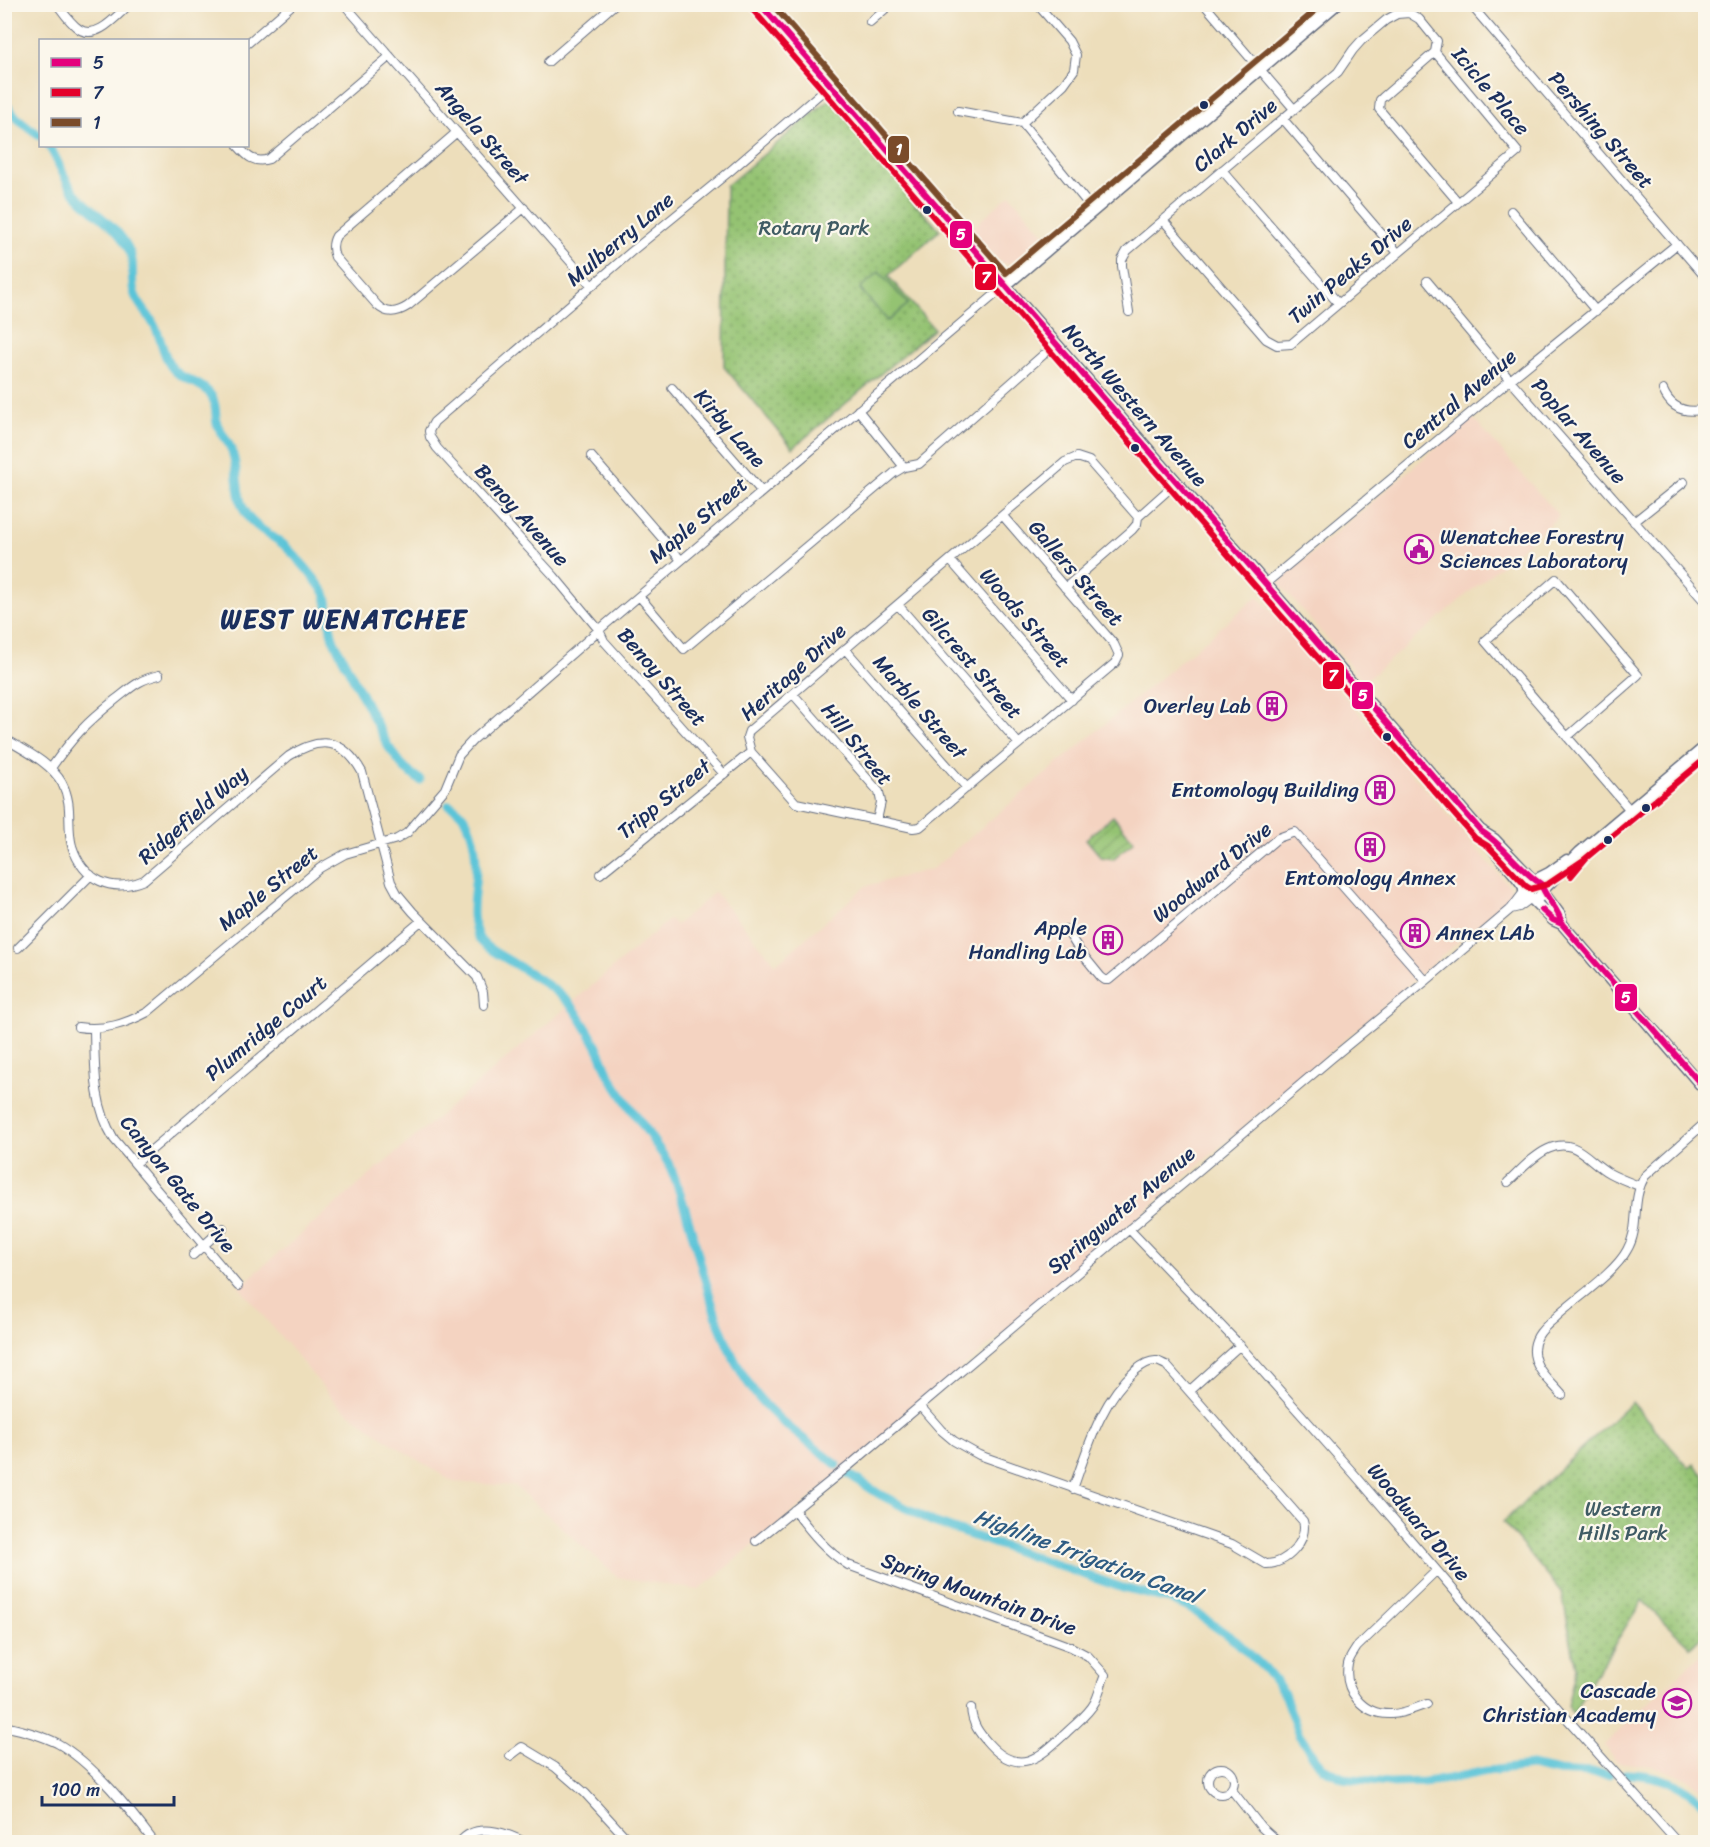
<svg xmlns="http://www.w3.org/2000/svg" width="1710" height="1847" viewBox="0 0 1710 1847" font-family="Sriracha,sans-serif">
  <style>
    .built { fill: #f4d3c1 }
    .grass { fill: url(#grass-dots); stroke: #587968; stroke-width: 1.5 }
    .garden { fill: url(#garden-furrows); stroke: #587968; stroke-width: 1.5 }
    .pitch { fill: #94c372; stroke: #587968; stroke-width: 1.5 }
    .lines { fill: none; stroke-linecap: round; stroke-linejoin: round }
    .canal { stroke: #5cc4d8; stroke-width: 9 }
    .street-casing { stroke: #646c7f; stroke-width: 10 }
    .secondary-casing { stroke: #646c7f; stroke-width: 13 }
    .street { stroke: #fff; stroke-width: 8 }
    .secondary { stroke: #fff; stroke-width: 10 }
    .bus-1-casing { stroke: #fbf7ec; stroke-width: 10 }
    .bus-2-casing { stroke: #fbf7ec; stroke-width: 10 }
    .bus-3-casing { stroke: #fbf7ec; stroke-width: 10 }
    .bus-1 { stroke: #e5007d; stroke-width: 6 }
    .bus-2 { stroke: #e4002b; stroke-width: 6 }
    .bus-3 { stroke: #7a4b2a; stroke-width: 6 }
    .bus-dot { fill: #1b2f5e; stroke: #fbf7ec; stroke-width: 2 }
    .labels { text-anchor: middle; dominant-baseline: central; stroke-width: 4.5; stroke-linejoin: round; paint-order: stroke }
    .street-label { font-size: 21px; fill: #1b2f5e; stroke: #fbf7ec }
    .park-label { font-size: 21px; fill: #3f5b64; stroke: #fbf7ec }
    .poi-label { font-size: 21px; fill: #1b2f5e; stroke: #fbf7ec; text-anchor: end }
    .water-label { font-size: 22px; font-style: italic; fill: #2e5c83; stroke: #fbf7ec }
    .district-label { font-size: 27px; font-weight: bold; letter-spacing: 1.5px; fill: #1b2f5e; stroke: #fbf7ec }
    .line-badge { stroke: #fbf7ec; stroke-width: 2 }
    .badge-label { font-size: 16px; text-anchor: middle; font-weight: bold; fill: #fff }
  </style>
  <defs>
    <pattern id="grass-dots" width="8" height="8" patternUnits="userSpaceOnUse" patternTransform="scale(1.5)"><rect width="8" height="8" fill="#94c372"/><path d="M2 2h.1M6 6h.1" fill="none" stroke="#789f61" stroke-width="1.8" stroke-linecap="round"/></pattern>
    <pattern id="garden-furrows" width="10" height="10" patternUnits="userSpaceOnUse" patternTransform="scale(1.5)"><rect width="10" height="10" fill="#94c372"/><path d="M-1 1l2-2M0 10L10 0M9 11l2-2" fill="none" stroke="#789f61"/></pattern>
  </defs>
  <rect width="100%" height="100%" fill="#fbf7ec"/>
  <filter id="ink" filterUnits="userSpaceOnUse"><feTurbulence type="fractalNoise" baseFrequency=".0167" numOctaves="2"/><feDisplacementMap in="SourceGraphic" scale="12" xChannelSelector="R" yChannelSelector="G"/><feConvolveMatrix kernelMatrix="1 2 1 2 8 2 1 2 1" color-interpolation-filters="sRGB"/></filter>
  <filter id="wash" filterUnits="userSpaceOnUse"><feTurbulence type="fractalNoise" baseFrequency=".008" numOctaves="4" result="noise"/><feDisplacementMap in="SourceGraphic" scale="24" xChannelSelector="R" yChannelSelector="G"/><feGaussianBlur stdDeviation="1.35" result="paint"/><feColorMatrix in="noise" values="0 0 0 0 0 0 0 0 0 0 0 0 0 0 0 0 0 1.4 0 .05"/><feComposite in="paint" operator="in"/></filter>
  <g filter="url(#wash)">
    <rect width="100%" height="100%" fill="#eddebb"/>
    <path class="built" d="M1010,194L1045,235L1012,264H1001L970,230Z
      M1472,417L1559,516L1364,682L1278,582Z
      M1258,596L1515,893L850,1465L699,1590L617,1577L515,1486L453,1482L394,1445L337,1404L239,1287L670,919L676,925L715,892L776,964L866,886L932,869Z
      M1700,1655L1706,1661L1705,1792L1689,1779L1652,1766L1617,1762L1604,1745Z"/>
    <path class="grass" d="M830,99L905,187L912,201L940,230L888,276L934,329L793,448L724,367L726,186Z
      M1632,1402L1689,1468L1694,1464L1705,1476V1634L1690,1647L1642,1601L1592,1680L1574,1715L1567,1706L1576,1668L1562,1593L1503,1522Z"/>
    <path class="garden" d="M1113,816L1134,841L1113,859L1101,857L1086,839Z"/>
    <path class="pitch" d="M879,272L908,304L888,321L860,289Z"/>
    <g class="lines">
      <path class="canal" d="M4,102L17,118L40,136
        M49,146C59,161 63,179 75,193C92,213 116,224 128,248C136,262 130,277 134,292C137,304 147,312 153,323C161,336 162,352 170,365C180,381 203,381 212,397C217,406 215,415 217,424C221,434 229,441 232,452C240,473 234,497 248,517C258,530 272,535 284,545C299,559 313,576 325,593C331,610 327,627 335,643L388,746L405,769L420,780
        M449,805C472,814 476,847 476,868C476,891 467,919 480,940C487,950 503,956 513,963C533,975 565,994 577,1013C585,1026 594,1039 600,1053C604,1061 606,1070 611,1078C624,1100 640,1120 654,1142C660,1151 667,1159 671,1169C702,1243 706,1327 755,1393C777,1422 809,1442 837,1465
        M847,1473L879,1494L933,1522L1123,1588L1169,1599L1191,1609L1237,1642L1265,1669L1283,1691L1299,1735L1316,1760L1323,1768L1343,1778L1389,1783L1424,1782L1448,1779L1487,1771L1531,1766L1554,1771L1609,1774
        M1625,1774C1656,1774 1684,1783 1706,1806"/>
    </g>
  </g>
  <g filter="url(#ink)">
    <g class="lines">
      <g class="street-casing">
        <path id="street" d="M57,4C63,12 70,23 79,29C97,41 117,15 130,4
          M344,4L592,286
          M1204,4L1294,109
          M1470,4L1706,278
          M870,22L891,4
          M248,43L293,4
          M548,62L615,4
          M958,111L1022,123
          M1283,119L1398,253
          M1022,123L1064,84L1074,70L1076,55L1069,41L1037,4
          M1022,123L1094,211
          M457,132L336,236C332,243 332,249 335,257L377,305C387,315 397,313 408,306L524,208
          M238,146C247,156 254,164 269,159L390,56
          M1222,170L1338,303
          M1511,211L1596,311
          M1163,220L1266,339L1277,345L1291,344L1518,152L1435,52
          M1427,281L1510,380L1706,603
          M1129,312L1122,266V260L1127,251L1338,72L1353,50L1361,41L1386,20L1397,14L1409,13L1419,19L1437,41L1435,52L1383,97L1380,100L1379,109L1458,202
          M672,388L762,492
          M1663,390C1671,409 1686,414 1706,409
          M858,410L904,467L919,464L1043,355
          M591,456L681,560
          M1003,516L1114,644L1119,655L1115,663L920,827L913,828L796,803L751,752L747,737L749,731L1065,462L1077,457L1089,461L1138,517
          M1634,522L1684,482
          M950,560L1072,700
          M1265,584L1510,380L1677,244
          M1065,588L1132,530L1137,524L1138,517L1176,483
          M639,596L684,649L894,473L904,467
          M898,605L1019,744
          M845,649L967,788
          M793,694L879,792L881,802L877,820
          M1567,737L1638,675L1556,579L1485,641L1630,810
          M4,738C25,751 50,762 62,783C74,806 66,824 72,846C83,880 111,894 144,880L289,756C320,736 343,738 362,772L391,882L397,893L413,912L477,977L483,992L484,1005
          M51,768C72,738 86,723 115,700C132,687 138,680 159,675
          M724,774L604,641L599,630L554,576L437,448L430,437L429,431L434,422L631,252L729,172L830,85
          M600,874L751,752
          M1511,909L1519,907L1530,899
          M1066,929L1079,950L1101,977L1105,980H1109L1278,838L1295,832L1426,981
          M18,948L91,875
          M78,1027C104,1031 125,1024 148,1012L320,868L345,854L397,839L407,833L445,789L459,755L473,740L599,630L1005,286
          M94,1029C95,1067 93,1105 114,1139L238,1286
          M135,1164L421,921
          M1508,1182C1520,1171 1533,1156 1548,1149C1575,1136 1588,1161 1609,1173C1618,1178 1629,1182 1639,1186
          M1129,1229L1233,1338L1355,1475L1487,1629L1677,1842
          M193,1255L223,1228
          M1189,1391L1240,1345
          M1562,1395C1553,1384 1538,1372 1535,1358C1533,1351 1534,1343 1538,1336C1542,1329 1548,1324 1554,1319C1574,1300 1615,1273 1627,1250C1641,1227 1630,1201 1645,1176L1706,1122
          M920,1406L941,1430L954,1441L979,1455L1232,1544L1266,1564C1286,1565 1309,1540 1303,1521L1166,1365C1163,1364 1160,1362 1157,1361C1149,1360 1142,1365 1136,1370C1101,1400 1088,1447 1073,1489
          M794,1510C812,1533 824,1549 848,1565L1071,1647L1088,1656L1105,1675C1101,1684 1099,1694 1095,1702C1089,1714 1076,1723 1067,1732C1041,1756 1020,1778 989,1744C979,1733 972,1724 971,1708
          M756,1541L850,1465L1332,1058L1426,981L1511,909L1524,892
          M1427,1704C1416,1708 1403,1714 1391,1714C1363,1715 1343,1691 1348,1664C1349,1658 1354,1652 1357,1647L1436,1571
          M4,1726C22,1730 41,1735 57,1743C93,1763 130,1810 154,1842
          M510,1756L522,1747L555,1767L585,1793L630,1842
          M1208 1781a13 13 0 1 1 26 0a13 13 0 1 1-26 0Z
          M1231,1789L1261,1827L1278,1842
          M460,1842C475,1822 505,1832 524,1842"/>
      </g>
      <g class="secondary-casing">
        <path id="secondary" d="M760,4L1481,831L1494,839L1530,877L1541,884C1546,893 1540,900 1530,899L1525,894C1522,887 1526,881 1533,880
          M1005,286L1337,4
          M1482,831C1492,853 1511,867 1524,887
          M1535,880L1549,873L1567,860
          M1543,890L1580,852L1706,746
          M1543,892L1560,915L1562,924
          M1533,900L1553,920L1562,924L1706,1091"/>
      </g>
      <use href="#street" class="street"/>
      <use href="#secondary" class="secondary"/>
      <g class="bus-1-casing">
        <path id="bus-1" d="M760,4L1481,831C1504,845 1518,869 1541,884C1546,899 1559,909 1562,924
          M1542,910L1553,920L1562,924L1706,1090"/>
      </g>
      <g class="bus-2-casing">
        <path id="bus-2" d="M753,10L1475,838L1488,846L1526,886L1531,889L1548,884L1585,859
          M1571,876L1586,858L1706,758"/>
      </g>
      <g class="bus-3-casing">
        <path id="bus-3" d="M772,4L1006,273L1323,4"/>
      </g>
      <use href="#bus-1" class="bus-1"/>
      <use href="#bus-2" class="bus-2"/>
      <use href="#bus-3" class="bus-3"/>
    </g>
  </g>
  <defs>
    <g id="civic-ring" transform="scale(1.5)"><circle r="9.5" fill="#fbf7ec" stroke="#b5179e" stroke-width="1.5"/><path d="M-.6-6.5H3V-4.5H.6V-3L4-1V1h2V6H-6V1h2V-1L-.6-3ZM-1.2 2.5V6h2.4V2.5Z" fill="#b5179e"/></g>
    <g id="building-ring" transform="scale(1.5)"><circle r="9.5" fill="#fbf7ec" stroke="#b5179e" stroke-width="1.5"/><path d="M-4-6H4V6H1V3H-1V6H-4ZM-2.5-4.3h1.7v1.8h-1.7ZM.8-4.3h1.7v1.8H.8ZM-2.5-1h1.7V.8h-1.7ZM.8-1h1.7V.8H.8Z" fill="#b5179e"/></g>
    <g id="school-ring" transform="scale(1.5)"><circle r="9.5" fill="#fbf7ec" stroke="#b5179e" stroke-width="1.5"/><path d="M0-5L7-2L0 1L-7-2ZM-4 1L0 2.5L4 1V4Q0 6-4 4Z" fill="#b5179e"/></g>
  </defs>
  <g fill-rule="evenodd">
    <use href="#civic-ring" x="1419" y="549"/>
    <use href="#building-ring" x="1272" y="706"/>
    <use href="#building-ring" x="1380" y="790"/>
    <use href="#building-ring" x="1370" y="847"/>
    <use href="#building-ring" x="1415" y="933"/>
    <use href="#building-ring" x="1108" y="940"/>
    <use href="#school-ring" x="1677" y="1703"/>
  </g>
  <g class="bus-dot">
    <circle cx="1204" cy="105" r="5"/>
    <circle cx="927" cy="210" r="5"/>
    <circle cx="1135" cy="448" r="5"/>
    <circle cx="1387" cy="737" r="5"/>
    <circle cx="1646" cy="808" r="5"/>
    <circle cx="1608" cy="840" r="5"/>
  </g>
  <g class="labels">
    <g class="street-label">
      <text transform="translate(1491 91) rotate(50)">Icicle Place</text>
      <text transform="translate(1601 130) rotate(49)">Pershing Street</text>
      <text transform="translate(482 133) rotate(49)">Angela Street</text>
      <text transform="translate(1235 135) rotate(-40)">Clark Drive</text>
      <text transform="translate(620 239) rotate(-40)">Mulberry Lane</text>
      <text transform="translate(1350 270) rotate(-40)">Twin Peaks Drive</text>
      <text transform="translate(1459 399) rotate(-40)">Central Avenue</text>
      <text transform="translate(1135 405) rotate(49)">North Western Avenue</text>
      <text transform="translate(730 428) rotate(49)">Kirby Lane</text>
      <text transform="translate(1579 431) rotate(49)">Poplar Avenue</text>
      <text transform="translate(522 515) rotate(48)">Benoy Avenue</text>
      <text transform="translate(698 520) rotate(-40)">Maple Street</text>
      <text transform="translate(1076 573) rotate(49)">Gallers Street</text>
      <text transform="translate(1025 618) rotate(49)">Woods Street</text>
      <text transform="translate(972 663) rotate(49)">Gilcrest Street</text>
      <text transform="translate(793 672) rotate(-42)">Heritage Drive</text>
      <text transform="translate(662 677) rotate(49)">Benoy Street</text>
      <text transform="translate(920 707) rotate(49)">Marble Street</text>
      <text transform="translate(857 744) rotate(51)">Hill Street</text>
      <text transform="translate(664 799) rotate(-39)">Tripp Street</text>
      <text transform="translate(193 815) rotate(-41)">Ridgefield Way</text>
      <text transform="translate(1212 872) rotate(-39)">Woodward Drive</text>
      <text transform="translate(268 888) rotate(-39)">Maple Street</text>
      <text transform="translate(266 1028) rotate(-40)">Plumridge Court</text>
      <text transform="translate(178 1184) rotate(51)">Canyon Gate Drive</text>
      <text transform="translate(1121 1210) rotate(-40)">Springwater Avenue</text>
      <text transform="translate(1419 1522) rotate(50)">Woodward Drive</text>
      <text transform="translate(979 1594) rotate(20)">Spring Mountain Drive</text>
    </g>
    <g class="park-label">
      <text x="814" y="228">Rotary Park</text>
      <text x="1623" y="1509">Western<tspan x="1623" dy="24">Hills Park</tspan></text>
    </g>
    <g class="poi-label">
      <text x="1440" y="537" text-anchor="start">Wenatchee Forestry<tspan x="1440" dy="24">Sciences Laboratory</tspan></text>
      <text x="1251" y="706">Overley Lab</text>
      <text x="1359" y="790">Entomology Building</text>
      <text x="1370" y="878" text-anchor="middle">Entomology Annex</text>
      <text x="1087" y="928">Apple<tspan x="1087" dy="24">Handling Lab</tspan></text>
      <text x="1436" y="933" text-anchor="start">Annex LAb</text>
      <text x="1656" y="1691">Cascade<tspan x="1656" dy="24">Christian Academy</tspan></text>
    </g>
    <g class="water-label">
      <text transform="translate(1087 1556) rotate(20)">Highline Irrigation Canal</text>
    </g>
    <g class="district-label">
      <text x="344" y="619">WEST WENATCHEE</text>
    </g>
  </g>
  <g class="line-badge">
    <rect x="887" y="135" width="23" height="29" rx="6" fill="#7a4b2a"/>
    <rect x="949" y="220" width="24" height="29" rx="6" fill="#e5007d"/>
    <rect x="974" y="263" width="23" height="28" rx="6" fill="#e4002b"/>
    <rect x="1322" y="661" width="23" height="29" rx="6" fill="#e4002b"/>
    <rect x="1351" y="681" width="23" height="29" rx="6" fill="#e5007d"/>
    <rect x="1614" y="983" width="24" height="29" rx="6" fill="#e5007d"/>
  </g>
  <g class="badge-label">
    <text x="899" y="155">1</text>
    <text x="961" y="240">5</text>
    <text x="986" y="283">7</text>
    <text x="1333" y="681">7</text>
    <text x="1363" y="701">5</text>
    <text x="1626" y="1003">5</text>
  </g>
  <rect width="1710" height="1847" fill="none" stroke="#fbf7ec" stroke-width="24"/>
  <rect x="39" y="39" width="210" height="108" fill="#fbf7ec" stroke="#a1a7b3" stroke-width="1.5"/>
  <rect x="51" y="58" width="30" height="9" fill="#e5007d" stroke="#a1a7b3" stroke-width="1.5"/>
  <text x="93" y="69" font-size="18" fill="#1b2f5e">5</text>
  <rect x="51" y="88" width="30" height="9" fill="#e4002b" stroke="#a1a7b3" stroke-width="1.5"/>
  <text x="93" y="99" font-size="18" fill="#1b2f5e">7</text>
  <rect x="51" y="118" width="30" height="9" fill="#7a4b2a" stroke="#a1a7b3" stroke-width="1.5"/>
  <text x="93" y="129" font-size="18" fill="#1b2f5e">1</text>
  <path d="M42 1796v9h132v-9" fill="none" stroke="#1b2f5e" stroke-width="3"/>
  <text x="51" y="1796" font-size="18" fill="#1b2f5e" stroke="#fbf7ec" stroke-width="4.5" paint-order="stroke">100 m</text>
</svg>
